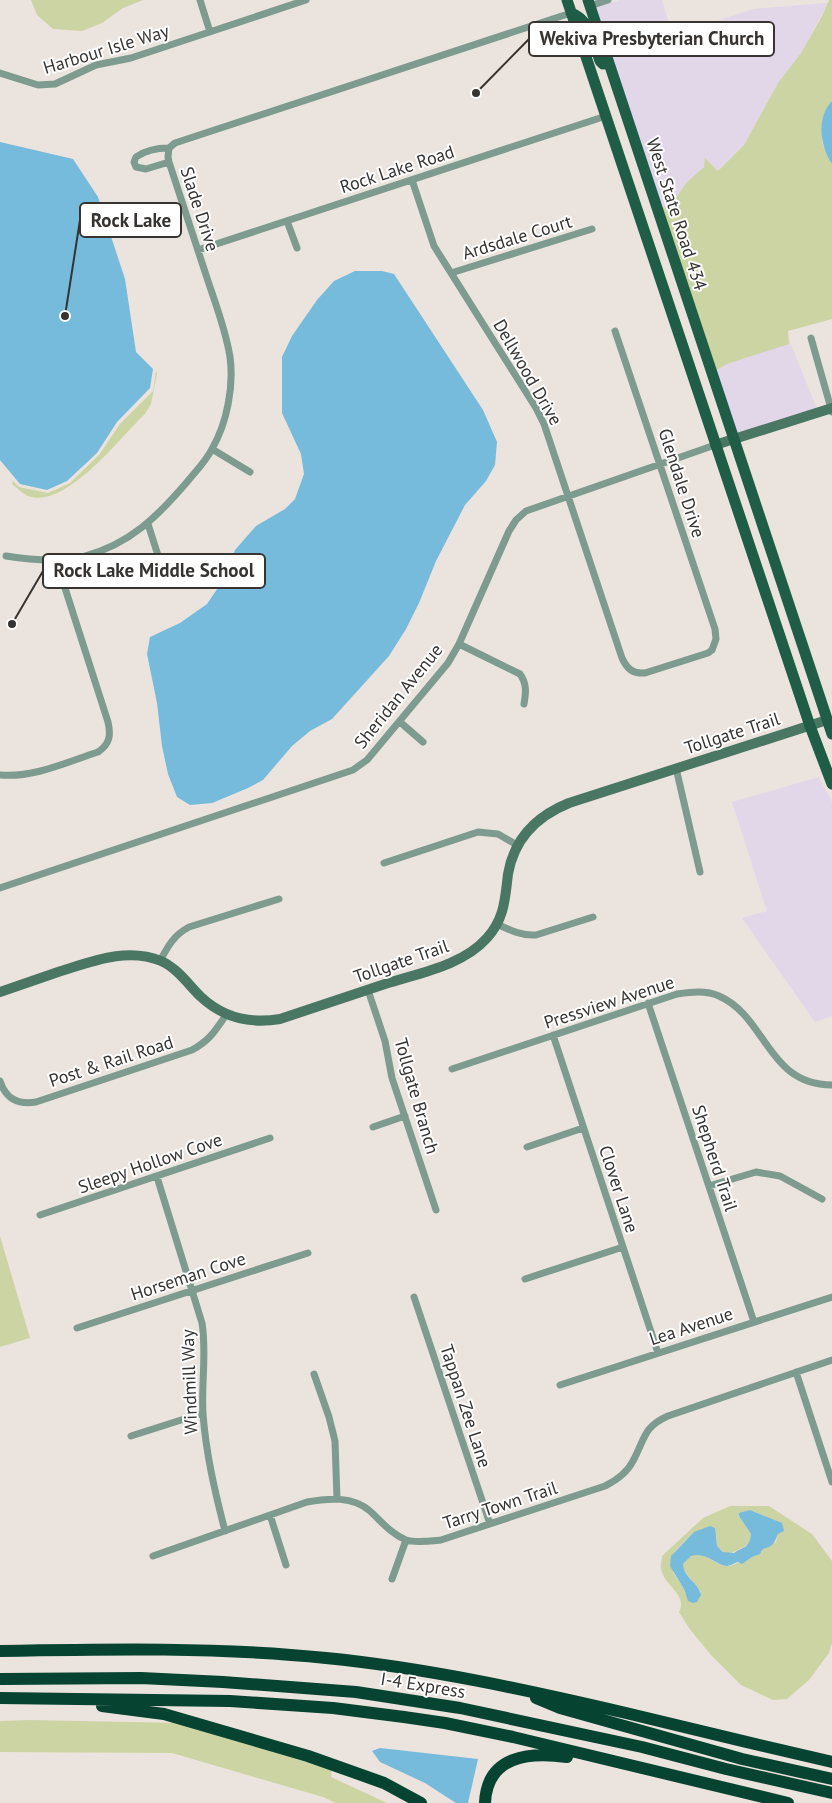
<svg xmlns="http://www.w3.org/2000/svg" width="832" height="1803" viewBox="0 0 832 1803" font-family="'PT Sans',sans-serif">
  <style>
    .commercial { fill: #e2d6e9 }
    .green { fill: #cdd4a3; fill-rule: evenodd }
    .water { fill: #76badc }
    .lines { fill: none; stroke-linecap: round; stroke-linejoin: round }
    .street { stroke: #7d9b8e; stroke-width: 7 }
    .secondary { stroke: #4a7664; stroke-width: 10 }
    .primary { stroke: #205d47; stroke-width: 11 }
    .highway { stroke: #064431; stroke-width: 12 }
    .labels { text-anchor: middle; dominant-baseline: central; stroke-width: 4; stroke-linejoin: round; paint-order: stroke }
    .street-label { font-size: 18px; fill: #363331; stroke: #fff }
    .leader { fill: none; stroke: #363331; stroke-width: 2 }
    .callout-dot { fill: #363331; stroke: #fff; stroke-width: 2 }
    .callout { fill: #fff; stroke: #363331; stroke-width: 2 }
    .callout-label { font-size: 19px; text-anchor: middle; font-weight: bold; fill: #363331 }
  </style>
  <rect width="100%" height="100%" fill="#ebe3dd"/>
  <path class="commercial" d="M620,0H662L673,36L753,9L828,3L801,53L778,83L744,145L718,171L706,159L704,167L687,182L670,206L661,208L595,8Z
    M788,337L817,409L737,434L715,371L727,364L789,343Z
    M819,777L832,802V1016L815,1022L742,918L767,911L732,802Z"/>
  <path class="green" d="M31,0H143L123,8L102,23L82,31L53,29L37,15Z
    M829,0H832V101L822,122V143L832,164V319L788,331L789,344L727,364L715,371L661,208L670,206L687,182L704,167L705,158L718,171L744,145L778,83L801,53L822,16Z
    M156,371L157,374L151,404L145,414C121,436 66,510 28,496C23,494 17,488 12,484L13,481L19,487L48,493L70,483L99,455L120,424L153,391Z
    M0,1236L30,1338L0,1347Z
    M730,1506H769L812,1534L832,1561V1643L829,1653L809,1680L787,1699L773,1700L741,1685L710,1654L689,1628L679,1612C688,1594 664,1586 661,1569C660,1565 662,1560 662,1556L703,1518ZM750,1510L765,1516L778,1534L776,1542L763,1549L762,1552L752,1557L745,1562C737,1561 732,1567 726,1566C714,1565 706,1551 691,1555L683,1564V1569L701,1592L685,1594L684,1589L673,1572L674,1552L694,1532L716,1535L717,1546L726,1554C732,1553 733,1552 738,1550C748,1544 749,1547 751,1534L739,1516L742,1513Z
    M30,1720L180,1723L332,1768L331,1777L387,1803H336L323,1797L172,1753L0,1752V1721Z"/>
  <path class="water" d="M832,101V164C820,146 816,118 832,101Z
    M0,142L73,159L98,197L125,279L136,352L153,369L150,388L117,422L97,453L67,481L47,490L20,484L0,460Z
    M355,271H382L394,274L483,410L497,442L495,465L486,481L465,505L436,561L419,603L406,629L389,656L332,719L310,731L292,746L263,780L248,788L212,803L190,805L177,797L168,774L162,746L157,703L147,654L150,637L180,623L207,604L224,579L235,550L256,526L285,509L295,499L304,474L301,454L282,413V357L292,336L317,300L334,281Z
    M750,1510L782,1523L784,1531L778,1534C774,1543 774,1546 763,1549L760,1554L752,1557L742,1564L738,1562C734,1563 730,1566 727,1566C717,1566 706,1551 691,1556L683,1564C683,1577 699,1583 701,1595L697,1602L693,1603L688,1601L684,1589L670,1566L671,1556L694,1532L710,1526L715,1528L717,1546L723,1552L734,1553C744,1546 749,1549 751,1534L739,1516V1513Z
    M380,1748L478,1759L468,1803H456L425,1783L380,1762L372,1751Z"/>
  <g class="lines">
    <path class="street" d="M200,0L210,32
      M590,6L608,0
      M0,73L38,85L55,84L96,65L131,58L306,0
      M169,148C156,148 146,150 136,157L134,162L136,167L146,169L169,162
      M412,180L434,246L536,408L544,424L622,658C627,669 633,674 645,673L708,653L712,650L716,639L715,629L615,331
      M287,221L297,248
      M198,250L606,116
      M451,273L592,229
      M811,338L832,412
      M212,449L250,472
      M148,524L163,571
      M6,556C31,560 60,563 85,556C130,544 158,516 187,482C196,471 206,461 212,449C227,423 234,386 230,357C226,331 216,305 208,281C195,241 182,201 169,162L168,157L169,148L175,143L571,13
      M459,644L520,674C527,684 526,692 524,704
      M400,722L423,742
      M676,768L700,872
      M0,775C34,778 67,762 98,752C110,744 111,735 108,722L56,560
      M384,863L478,832L498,834L517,845
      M0,888L353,770L367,760L448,663L459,644L509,531L516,520L526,511L715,445
      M497,924C510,930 521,936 536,935L593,917
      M160,961C168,946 174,935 189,927L279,899
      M368,990L385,1041L392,1078L436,1210
      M648,1003L754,1322
      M553,1035L658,1353
      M452,1069L677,994C691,992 706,990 719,996C767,1017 767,1085 832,1085
      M0,1081C6,1099 18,1105 36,1102L192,1050C210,1040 215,1031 226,1015
      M373,1127L405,1116
      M527,1147L583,1128
      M157,1177L202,1323C207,1353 201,1384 203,1414C206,1454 215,1492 225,1531
      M709,1186L756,1172L780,1176L822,1199
      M40,1215L270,1138
      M525,1279L623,1247
      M414,1297L490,1524
      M77,1328L308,1253
      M796,1372L832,1482
      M314,1374L329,1417L335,1441L337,1499
      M560,1385L832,1297
      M131,1436L203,1413
      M270,1515L286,1565
      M153,1556L307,1502C328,1498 353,1496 370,1511C381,1521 391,1534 406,1540C416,1543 430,1541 441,1540L605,1486C617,1480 627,1473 633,1461C645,1439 643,1427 668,1416L832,1360
      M392,1579L406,1540"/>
    <path class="secondary" d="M715,445L832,408
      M0,992C20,985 41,978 61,971C93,961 128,947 161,961C177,968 188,984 200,996C223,1018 250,1024 280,1019C315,1007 350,996 385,984C419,973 462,966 487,938C505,918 505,898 508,874C514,839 537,816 569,803L827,720"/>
    <path class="primary" d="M567,0L810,726L832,784
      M588,0L832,734
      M571,13C590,19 594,44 600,61L603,64"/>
    <path class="highway" d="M0,1651C109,1649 218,1647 326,1658C427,1668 527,1690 626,1713C695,1730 763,1746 832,1762
      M0,1679L141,1678L223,1682L356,1692L460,1708L642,1747L726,1769L832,1793
      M0,1698L230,1701L333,1708L404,1717L445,1723L513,1737L788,1803
      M536,1698L560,1708L742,1759L832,1779
      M102,1706L164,1714L308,1756L384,1783L421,1803
      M485,1803C487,1755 530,1752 567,1757"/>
  </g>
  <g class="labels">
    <g class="street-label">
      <text transform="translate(106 49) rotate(-17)">Harbour Isle Way</text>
      <text transform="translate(397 169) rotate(-18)">Rock Lake Road</text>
      <text transform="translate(200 209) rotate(72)">Slade Drive</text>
      <text transform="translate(677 214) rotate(72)">West State Road 434</text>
      <text transform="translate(517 237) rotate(-17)">Ardsdale Court</text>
      <text transform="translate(528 372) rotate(60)">Dellwood Drive</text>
      <text transform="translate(682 483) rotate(72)">Glendale Drive</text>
      <text transform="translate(398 696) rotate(-51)">Sheridan Avenue</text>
      <text transform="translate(732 733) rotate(-18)">Tollgate Trail</text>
      <text transform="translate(401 961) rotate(-19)">Tollgate Trail</text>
      <text transform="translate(609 1002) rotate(-18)">Pressview Avenue</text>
      <text transform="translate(111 1061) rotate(-18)">Post &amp; Rail Road</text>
      <text transform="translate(417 1096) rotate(74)">Tollgate Branch</text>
      <text transform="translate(715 1158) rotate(72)">Shepherd Trail</text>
      <text transform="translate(150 1163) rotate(-19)">Sleepy Hollow Cove</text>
      <text transform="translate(619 1189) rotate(72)">Clover Lane</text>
      <text transform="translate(188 1276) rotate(-18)">Horseman Cove</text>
      <text transform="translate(691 1326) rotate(-18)">Lea Avenue</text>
      <text transform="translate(189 1382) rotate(-92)">Windmill Way</text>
      <text transform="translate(466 1406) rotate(72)">Tappan Zee Lane</text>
      <text transform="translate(500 1505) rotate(-18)">Tarry Town Trail</text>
      <text transform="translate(423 1685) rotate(9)">I-4 Express</text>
    </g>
  </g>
  <path class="leader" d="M476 93L529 39M65 316L80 220M12 624L43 571"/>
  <g class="callout-dot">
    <circle cx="476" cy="93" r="5"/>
    <circle cx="65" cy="316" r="5"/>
    <circle cx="12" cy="624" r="5"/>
  </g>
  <g class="callout">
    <rect x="529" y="22" width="245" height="34" rx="5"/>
    <rect x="80" y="203" width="101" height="34" rx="5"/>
    <rect x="43" y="554" width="222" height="34" rx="5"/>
  </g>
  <g class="callout-label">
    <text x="652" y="45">Wekiva Presbyterian Church</text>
    <text x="131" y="227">Rock Lake</text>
    <text x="154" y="577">Rock Lake Middle School</text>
  </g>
</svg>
